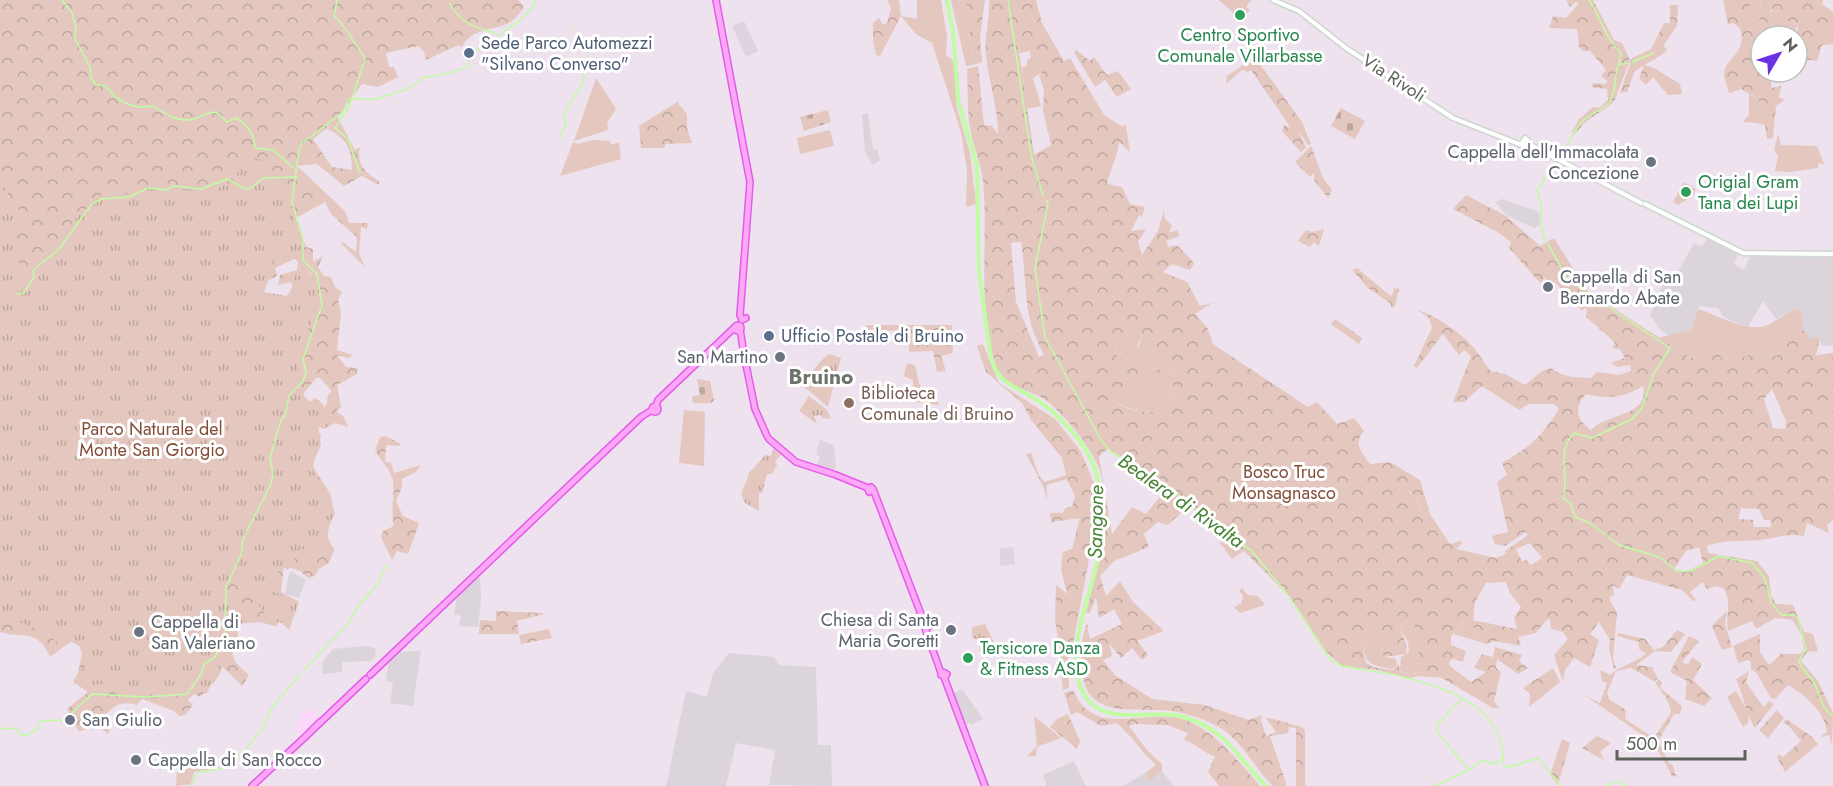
<svg xmlns="http://www.w3.org/2000/svg" width="1833" height="786" viewBox="0 0 1833 786" font-family="Jost,sans-serif">
  <style>
    .commercial { fill: #fcd7fc }
    .industrial { fill: #dbd5db }
    .education { fill: #dfd3df }
    .grass { fill: #e4c8bf }
    .forest { fill: url(#forest-crowns); fill-rule: evenodd }
    .cemetery { fill: url(#cemetery-stones) }
    .park { fill: url(#park-tufts) }
    .lines { fill: none; stroke-linecap: round; stroke-linejoin: round }
    .stream { stroke: #c0fca3; stroke-width: 1.5 }
    .river { stroke: #c0fca3; stroke-width: 4 }
    .minor-casing { stroke: #d0d6d0; stroke-width: 7 }
    .major-casing { stroke: #e55bec; stroke-width: 8 }
    .minor { stroke: #fff; stroke-width: 4 }
    .major { stroke: #fca8f6; stroke-width: 5 }
    .leisure-dot { fill: #2e9e5b; stroke: #fff; stroke-width: 2 }
    .service-dot { fill: #5c6f8a; stroke: #fff; stroke-width: 2 }
    .worship-dot { fill: #6b7280; stroke: #fff; stroke-width: 2 }
    .education-dot { fill: #8d6e63; stroke: #fff; stroke-width: 2 }
    .labels { text-anchor: middle; dominant-baseline: central; stroke-width: 6; stroke-linejoin: round; paint-order: stroke }
    .leisure-label { font-size: 18px; fill: #27864d; stroke: #fff; text-anchor: start }
    .service-label { font-size: 18px; fill: #4e5e75; stroke: #fff; text-anchor: start }
    .street-label { font-size: 18px; fill: #5c625a; stroke: #fff }
    .worship-label { font-size: 18px; fill: #5b616d; stroke: #fff; text-anchor: start }
    .education-label { font-size: 18px; fill: #785e54; stroke: #fff; text-anchor: start }
    .park-label { font-size: 18px; fill: #844d38; stroke: #fff }
    .water-label { font-size: 20px; font-style: italic; fill: #488233; stroke: #fff }
    .quarter-label { font-size: 21px; font-weight: bold; fill: #6e746b; stroke: #fff }
  </style>
  <defs>
    <pattern id="forest-crowns" width="20" height="18" patternUnits="userSpaceOnUse" patternTransform="scale(1.5)"><rect width="20" height="18" fill="#e4c8bf"/><path d="M2 6a3 3 0 1 1 6 0M12 15a3 3 0 1 1 6 0" fill="none" stroke="#bca69e"/></pattern>
    <pattern id="cemetery-stones" width="16" height="16" patternUnits="userSpaceOnUse" patternTransform="scale(1.5)"><rect width="16" height="16" fill="#e4c8bf"/><path d="M2 7V4a2 2 0 0 1 4 0v3zM10 15v-3a2 2 0 0 1 4 0v3z" fill="#bca69e"/></pattern>
    <pattern id="park-tufts" width="24" height="20" patternUnits="userSpaceOnUse" patternTransform="scale(1.5)"><rect width="24" height="20" fill="#e4c8bf"/><path d="M3 7l-1-3M5 7V3M7 7l1-3M15 17l-1-3M17 17v-4M19 17l1-3" fill="none" stroke="#bca69e"/></pattern>
  </defs>
  <rect width="100%" height="100%" fill="#ede2ed"/>
  <path class="commercial" d="M311,709L320,719L303,736L295,730L301,714Z"/>
  <path class="industrial" d="M862,114H868L873,150L877,149L880,160L873,165L865,152Z
    M1502,199L1539,212L1540,225L1534,228L1507,215L1495,202Z
    M1707,238L1716,239L1738,254L1734,264L1744,270L1750,257H1833V346L1822,345L1817,336L1808,340L1803,331V318L1793,310L1776,319L1763,301L1748,327L1723,317L1718,308L1699,306L1692,331L1673,340L1659,328L1650,315L1664,281L1679,270L1694,243L1702,247Z
    M290,571L306,580L299,598L285,594Z
    M477,575L480,578L481,600L478,627L459,626L461,616L454,614L458,591Z
    M366,646L375,648L376,656L370,661L342,662V672L323,674L322,662L333,649Z
    M421,651L413,706L390,703L393,683L386,681L389,660L396,652Z
    M729,653L774,657L779,665L816,667L818,745H831L832,786L769,785L775,750L736,743L726,786H666L686,691L707,697L713,673Z
    M962,689L983,719L972,725L970,722L964,726L952,694Z
    M1074,761L1086,786H1047L1043,775Z
    M1162,771L1174,786H1123L1145,773L1150,781Z"/>
  <path class="education" d="M744,21L758,51L746,57L732,26Z
    M820,440L834,445L836,469L828,471L816,468L820,456L816,455Z
    M1013,547L1015,564L1000,566V548Z"/>
  <path class="grass" d="M917,0H941L947,37L946,56L951,58L959,75L956,105L970,153L976,204L966,207L967,171L961,132L932,43L916,34L901,16L917,19Z
    M951,0H966L973,65L966,66Z
    M1219,0H1251L1246,7L1250,10L1241,20Z
    M1752,0H1761L1759,22L1746,31V20Z
    M1775,7L1783,18L1798,25L1792,36H1773L1770,13Z
    M1030,51L1042,73L1033,78L1041,106L1027,109L1022,67L1027,66V60L1031,58Z
    M596,78L616,109L607,123L608,130L574,141Z
    M1749,94L1759,99L1756,123L1743,122L1749,115Z
    M830,130L834,146L800,154L797,138Z
    M1778,134L1781,145L1817,146L1824,164L1818,163V168L1790,172L1775,171L1778,156L1774,150Z
    M593,140L610,141L611,145L619,142L621,159L560,176L573,142L578,144Z
    M1684,182L1696,189L1690,198L1678,205L1673,202Z
    M1698,309C1715,314 1746,332 1765,326C1777,322 1786,311 1799,309L1803,318L1781,347L1779,355L1769,357L1753,354L1735,360L1722,359L1718,351L1687,359L1658,338L1691,330Z
    M1124,332L1142,335L1137,347L1144,346L1172,362L1175,369L1172,376L1153,368H1128L1122,365V359L1116,355L1117,344Z
    M1136,373H1161L1182,394L1176,397L1173,394L1154,412C1137,412 1126,409 1112,399L1116,392Z
    M684,410L705,412L704,466L679,463Z
    M1399,488C1416,491 1418,502 1424,516L1422,518L1400,497Z
    M1412,619C1417,630 1420,657 1419,670L1413,675L1400,671L1401,657L1409,652L1408,642L1400,629L1404,622Z
    M1473,619L1476,622L1473,625L1477,641L1453,634L1465,620L1473,621Z
    M1366,629L1375,630L1384,657L1396,659L1397,666L1392,669C1367,664 1367,665 1361,640Z
    M1058,643L1061,647L1068,648L1069,688L1063,690Z
    M1736,691L1749,713L1748,723L1743,727L1727,697Z
    M1034,716L1061,738L1037,747L1036,756H1027L1037,746Z"/>
  <path class="forest" d="M0,0H518L524,6C509,38 476,20 462,47L458,45L426,60L424,52L418,46L386,53L389,67H394L398,77L378,87L362,84L338,118L355,150L360,147C356,163 365,173 379,181V185L362,176L344,186L317,164L297,166L345,211L349,223H368L367,229L361,227L359,254L365,267L341,243L343,242L356,252L357,237L331,214L325,202L296,218L306,247L313,249V262L323,256L318,267L324,276L331,277L335,287L342,292L338,300L341,313L337,350L353,355L349,358L337,355L346,367L357,368V374L337,385L341,407L336,411L344,417L348,427L335,423L324,429L318,426L321,445L312,465L331,495L333,512C321,528 327,536 334,550L329,563L319,569L315,576L308,578L300,571L284,566L281,592L298,601L291,620L280,622L275,626L259,622L238,624V642L232,654L236,663L249,675L242,686L223,667L218,677L200,697L194,694L188,700L193,705L185,715L179,716L174,711L142,699L137,705C121,700 112,706 102,719L110,729L108,734L97,725L79,732L67,709L88,692L73,682L78,673L83,648L74,639L50,657C38,628 22,639 0,632ZM333,123L327,129C347,138 352,149 352,170L332,167L313,139ZM294,259L298,261L297,270L280,275L278,285L291,282L293,290L297,275L305,267L311,274L316,295L261,299L267,281L277,276L275,268ZM316,378H320L332,391L328,395L327,404L324,407L322,403L315,398L310,402L303,394Z
    M887,0H899L901,16L880,56L876,55L873,41V23L879,18L883,25L887,23L891,8Z
    M966,0H985L980,37L982,62L973,65Z
    M989,0H1036L1042,23L1064,61L1070,58L1104,115L1121,126L1126,125L1130,152L1119,142C1118,157 1110,169 1107,184L1122,187L1130,204L1145,207L1142,217L1139,215L1131,231L1146,229L1138,242L1142,255L1158,231L1164,210L1165,219L1172,225L1169,233L1178,230L1179,236L1166,241L1168,247L1177,245L1194,263L1190,270L1172,264L1163,272L1187,282L1200,306L1212,303L1195,314L1207,327L1213,344L1308,407L1317,402L1337,424L1354,418L1364,431C1353,444 1361,452 1370,464L1390,462L1420,480L1430,514L1450,544L1461,541L1462,543L1456,549L1496,558L1506,554L1505,551L1528,535L1526,532L1505,546L1495,544L1492,536L1508,532L1497,482L1507,475L1502,463C1532,446 1540,438 1559,409L1554,404H1529L1519,410L1482,386L1464,402H1453L1471,356L1464,350L1459,355L1443,334L1417,368L1414,366L1432,328L1429,318L1416,309C1436,316 1460,332 1474,348C1481,356 1484,364 1491,371L1505,374L1525,385L1542,371L1551,368C1563,378 1576,377 1591,378L1597,372L1619,375L1631,371L1630,365L1617,367L1611,363L1625,358L1620,349L1612,348L1615,344C1613,339 1590,321 1586,317L1587,310L1585,308L1582,311L1555,282L1550,286L1545,278L1540,283L1509,248L1511,242L1499,233L1453,209L1466,195L1506,216L1540,246L1554,238L1581,281L1578,285L1678,350L1685,347L1687,359L1718,351L1722,359L1735,360L1753,354L1769,357L1779,355L1781,347L1803,318V330L1807,333L1808,339L1817,336L1820,339L1816,355L1833,353V520L1827,525L1829,533L1807,523L1804,536C1789,533 1774,538 1760,540C1740,542 1726,539 1707,546L1708,553L1757,561L1769,576L1771,596L1776,604L1793,605L1804,632L1813,634L1818,651L1807,652L1801,661L1818,681L1833,713L1832,745L1829,735L1820,737L1827,732C1825,712 1804,694 1788,685L1775,699L1771,698L1756,672L1751,670V662L1748,660L1738,663L1733,646L1760,634V652L1769,665L1781,654H1800L1804,650L1802,636L1793,620L1775,618L1756,629L1752,621L1728,631C1725,616 1733,603 1723,588L1717,586L1707,589L1703,582L1690,592L1696,600L1693,601L1682,590L1627,575L1619,589L1613,585L1614,595L1609,598L1617,613L1613,658L1616,668L1614,669L1609,649L1610,640L1599,622L1590,634L1599,640L1590,667L1574,658L1565,670L1563,682L1554,655L1568,639L1563,632L1551,629L1550,619L1546,620L1536,633L1518,637L1521,646L1495,641L1486,644L1477,641L1473,625L1477,621L1517,629L1514,617L1521,607L1510,593L1506,582L1486,583L1475,602L1473,622L1465,620L1451,636V645L1466,651L1463,662L1453,659L1449,662L1450,666L1471,682L1486,672L1474,668L1482,654L1493,657L1495,647L1522,655L1519,661L1528,668L1518,674L1497,659L1496,668L1501,672L1494,701L1499,708H1493L1442,678L1420,676L1409,678L1377,670L1342,666L1322,648L1290,597L1244,551L1232,559L1220,543L1222,539L1215,532L1208,531L1199,514L1189,506L1168,525L1158,522L1144,534L1149,547L1114,561L1100,576L1106,596L1120,581L1133,602L1164,631L1137,641L1148,655L1142,660L1132,648L1121,658L1109,643L1112,656L1103,660L1115,675L1152,699L1204,705L1249,720L1262,715L1261,720L1266,736L1276,732L1265,717L1302,727L1305,730V786H1296V728L1289,727L1288,733L1270,736L1286,783V786H1273C1253,767 1242,739 1217,726C1200,717 1178,710 1159,710C1126,709 1084,716 1082,668C1081,651 1081,639 1087,623L1090,639L1122,624L1114,609L1099,618L1096,597L1090,613H1086C1096,576 1102,543 1102,505C1102,497 1103,486 1102,478C1098,455 1066,416 1047,401C1030,388 1004,390 996,366C976,307 989,242 983,181C981,163 973,146 970,128C967,109 968,88 967,69L978,66L984,125L992,126L998,134C998,108 989,83 986,56C984,37 990,19 989,0ZM1018,43L1020,53L1030,51L1042,73L1039,76L1044,90L1043,110L1051,145L1034,155ZM1021,242C1028,284 1021,315 1044,354L1039,357L1016,302L1011,243ZM1124,333L1142,335L1137,353H1141L1144,346L1172,362L1171,367L1175,370L1172,376C1161,369 1141,364 1128,368L1123,365L1122,359L1116,355L1117,344ZM1136,373H1161L1181,394L1176,397L1173,394L1154,412C1137,412 1125,410 1112,399ZM1643,386C1650,417 1606,413 1591,430C1577,421 1573,408 1586,394C1605,400 1627,397 1643,386ZM1772,389L1786,421L1785,429L1773,428L1764,399ZM1107,449L1166,489L1146,514L1132,507L1112,534L1099,457ZM1399,489C1416,489 1418,502 1424,516L1422,518L1401,497ZM1741,508L1759,509L1764,520H1770L1771,527H1754L1753,520L1738,519ZM1530,543L1542,558L1531,565L1526,560L1522,561L1516,549ZM1699,547L1703,563L1686,572L1674,569L1686,551ZM1412,619C1417,630 1420,658 1419,670L1414,675L1400,672L1399,664L1393,670L1373,667L1366,663L1361,640L1366,630H1375L1384,657L1406,654L1407,646L1400,629L1404,622Z
    M1566,0H1593L1614,40L1622,43L1630,60L1614,102L1584,123L1575,134L1572,132L1579,119L1593,107L1599,108L1608,100L1607,89L1591,87L1593,83L1605,84L1608,81L1601,76L1606,70L1590,51H1583L1579,47L1577,29L1549,28L1553,16L1566,18L1579,3L1576,2L1570,7Z
    M1723,0H1752L1746,20L1747,30L1759,22L1761,0H1823L1822,4L1833,12V44L1822,45L1817,61L1809,60L1804,63L1803,53L1798,47L1801,40L1797,36H1792L1797,32L1798,24L1785,20L1775,7L1770,11L1773,36H1761V72H1772L1771,88L1781,86L1779,97L1785,100L1776,106L1773,138L1767,139L1765,125L1756,123L1759,99L1741,89L1729,93C1728,87 1724,79 1724,74C1725,57 1748,54 1740,28L1733,23L1728,24Z
    M1670,5H1678L1677,26L1663,46L1667,49L1666,52L1635,71L1627,92L1620,93L1632,58L1651,49L1664,23H1670Z
    M1076,50L1090,61L1094,57L1107,75L1118,71L1131,89L1117,97L1105,80L1095,87L1074,52Z
    M1251,52L1302,122L1311,144L1308,145L1299,131L1306,148L1301,152L1282,131L1284,125L1291,128L1251,70L1247,72L1243,69L1226,84L1227,76L1243,65Z
    M1644,65L1654,68L1680,84L1682,94L1668,95L1653,77L1646,85L1639,78Z
    M677,102L687,114V128L692,143L666,144L664,148H641L639,126Z
    M1311,146L1323,178L1332,190L1328,198L1314,180V173L1310,177L1295,162Z
    M1324,229L1319,246L1314,242L1310,247L1298,241L1306,230L1312,232Z
    M1357,268L1388,294L1392,296L1394,288L1399,289L1395,306L1392,308L1390,303L1368,288L1352,270Z
    M1335,319L1362,338L1359,344L1331,324Z
    M866,325H952L953,353L941,356L946,371L937,372L933,351L909,352L908,331L866,330Z
    M983,344L999,383L1055,419L1080,450L1094,483L1092,543L1072,650H1069V642L1058,639L1055,620L1056,585L1067,594L1061,569L1063,552L1072,549L1080,518L1051,522L1050,513H1063L1064,509L1072,506L1075,496L1067,479L1047,485V501L1044,488L1026,454L1031,453L1039,476L1045,482L1066,475L1062,458L1031,420L1022,403L986,372L977,346Z
    M907,363L915,365L919,383L928,401L938,402L939,405L915,402L913,380L904,376Z
    M386,436L401,444L400,446L386,445L385,462L391,463L394,473L421,465L416,472L402,479V487L396,501L403,516L419,523L408,554L397,551L392,560L381,537L383,531L394,526C390,509 396,492 392,477C389,468 380,459 375,451L380,437Z
    M1242,588L1248,595L1258,596L1265,605L1240,613L1234,607L1242,603L1243,596L1239,591Z
    M496,611L543,613L544,614L517,621L519,634H479L480,620L496,621Z
    M1727,611L1725,624L1732,647L1722,650L1712,626Z
    M549,629L552,638L521,644L519,635Z
    M1677,630L1685,634L1671,652L1655,651L1636,665L1652,667L1658,679L1654,681L1631,668L1616,671L1607,693L1609,699L1626,710L1625,719L1654,738L1671,712C1669,699 1661,692 1655,682L1659,680L1662,683L1660,688L1682,706L1680,714H1674L1658,741L1669,763L1673,765L1676,777L1672,776L1654,743L1586,696L1600,703L1607,683L1602,681L1600,670L1610,675C1618,667 1636,662 1646,654L1639,649V642L1617,636L1618,633L1645,639L1654,650L1663,647Z
    M1689,636L1699,641L1682,662L1688,665L1692,657L1702,664L1693,680L1712,698L1704,706L1685,699L1687,681L1670,672Z
    M1553,668L1560,682L1529,707L1530,694L1523,688Z
    M1749,671L1746,682L1762,705L1764,707L1769,701L1774,704L1755,728C1749,720 1741,690 1736,679Z
    M1073,690C1095,742 1150,705 1188,721C1217,733 1240,763 1260,786H1219L1208,772L1215,756C1206,755 1196,743 1184,740L1188,733L1168,725L1134,724L1129,726L1147,750L1162,764V771L1150,781L1145,773L1156,765C1140,751 1134,737 1116,723L1101,726L1077,712L1071,715L1064,693Z
    M1777,710L1784,718L1768,738L1759,730Z
    M1068,714L1080,741L1077,749L1050,727L1057,719Z
    M1786,719L1811,736L1818,744L1785,772L1777,757L1779,754L1783,757L1801,741L1789,726L1783,723Z
    M1597,736L1611,743L1600,752L1604,760L1582,748Z
    M1562,739L1570,743L1558,785L1550,775Z"/>
  <path class="cemetery" d="M1341,108L1365,121L1355,139L1331,126Z
    M828,110L831,122L804,131L800,117Z
    M697,379L710,381L714,400L711,403H693L692,396L700,395Z"/>
  <path class="park" d="M255,158L267,161L277,182L287,193L301,248L300,253L277,255L264,292L287,296C295,286 294,270 302,262C329,295 311,316 302,350C298,363 300,373 294,386L311,408L329,417L323,428L319,427L316,429L321,436L312,469L331,501L335,514C325,527 330,545 318,559L302,545L288,570L280,566L272,591L299,602L289,630L282,623L269,620L234,568L227,590L229,603L253,619L243,622L234,632L222,665L206,694L197,686C186,699 151,700 136,697C125,680 106,682 89,686L80,670L87,665L79,646L72,642L61,645L44,632L0,614V182L19,210C14,236 14,262 28,285L32,268L57,248L74,220L102,195L117,197L148,187L169,192L181,188L208,191L231,183L241,167Z
    M829,354L841,358L828,407L796,380C816,374 815,364 829,354Z
    M809,396L827,410L831,419L822,418L821,415L814,416L817,424L799,411Z
    M773,448L781,455L775,461L777,465L772,474H767L762,493L759,492V511L745,503L741,494L750,472L765,455L771,456Z
    M985,624L997,649L979,651L980,640L972,638V627Z
    M220,767L194,772L191,784L176,786L177,772L189,768Z"/>
  <g class="lines">
    <path class="stream" d="M62,0L72,13L76,28L75,39L90,67L91,78L96,85L106,86C117,102 134,110 153,106C165,114 179,123 194,119C203,116 206,112 217,112L227,122L236,118C247,125 255,135 255,148L273,150L294,168
      M337,0L334,16C347,27 354,44 365,58L350,105L335,128L348,139L360,173
      M1008,0L1031,155L1043,196
      M1589,0C1601,18 1605,38 1621,53L1619,64
      M450,4C460,22 475,28 495,33
      M575,29L588,52
      M1632,62L1654,53
      M560,138L566,123L564,113L582,84L588,56
      M1046,200L1048,204L1035,268L1045,337L1101,440L1111,452L1137,466L1201,512L1228,536L1251,550L1287,594
      M1545,240L1541,225V204L1537,190L1543,183L1549,167C1567,157 1569,134 1583,121C1591,112 1608,109 1612,97C1616,86 1615,76 1618,65L1628,63
      M1547,242L1567,279L1670,348L1654,373L1642,408L1632,419L1592,438L1574,433C1555,452 1570,478 1563,498L1571,504L1575,517L1590,523L1619,545L1659,557L1677,571H1691L1719,556L1752,563C1756,568 1762,573 1765,580C1772,597 1765,599 1782,615H1794L1798,618L1806,649L1799,661C1802,670 1807,673 1813,681C1821,694 1819,707 1833,716
      M17,294L24,293L34,277L33,270L58,250L92,204L101,199L129,197L148,188L167,190L173,186L201,189L227,179C248,189 244,196 263,178L297,177
      M1290,598L1330,659L1342,666L1396,675
      M304,670L348,624L359,605L377,585L387,564
      M1399,676C1438,686 1488,699 1501,742C1504,750 1503,758 1504,766L1510,767L1538,758L1561,786
      M1461,700L1437,725V732L1469,770
      M2,729L18,728L19,734L25,736L36,730L41,721L64,720L92,694L146,697L187,694L201,674L204,664L215,657L225,635L226,587L241,555L243,539L270,486L273,475L270,458L281,420L285,416L289,396L303,381L306,372L303,359L322,305L317,274L303,260V239L292,202L299,149L302,143L342,113L349,99H376L408,89L424,77C429,78 464,70 469,66L468,57L519,21L532,8L535,0
      M1618,781L1626,786
      M191,786L198,772L221,769L247,748L264,726L272,708L300,674
      M1434,786L1469,770L1483,760L1492,764L1502,759
      M1607,786L1614,782"/>
    <path class="river" d="M947,0L953,32L958,100L977,166L979,272L991,358C998,382 1012,385 1032,397C1058,412 1090,446 1097,476C1103,503 1102,536 1097,563C1089,600 1062,659 1085,696C1105,727 1151,709 1180,716C1226,728 1235,755 1266,786"/>
    <g class="minor-casing">
      <path id="minor" d="M1273,0L1299,11L1346,48L1453,118L1524,146L1529,142L1525,138L1522,143
        M1529,144L1641,203
        M1645,204L1743,253L1833,254"/>
    </g>
    <g class="major-casing">
      <path id="major" d="M716,0L750,182L740,315
        M740,315L742,320L746,318
        M735 328a3 3 0 1 1 6 0a3 3 0 1 1-6 0Z
        M740,329L744,355
        M745,361L744,355L755,409L767,436
        M652 409a3 3 0 1 1 6 0a3 3 0 1 1-6 0Z
        M656,406L658,400L735,327
        M769,439L796,462L833,474
        M836,475L868,488
        M873,490L869,492L868,489L871,487L873,489L924,622
        M923.5 624a3.5 3.5 0 1 1 7 0a3.5 3.5 0 1 1-7 0Z
        M925,628L941,673
        M943,672L947,674L945,677L941,675Z
        M370,675L641,417L652,410
        M944,677L985,786
        M320,722L303,739L366,679
        M252,786L303,739"/>
    </g>
    <use href="#minor" class="minor"/>
    <use href="#major" class="major"/>
  </g>
  <g class="leisure-dot">
    <circle cx="1240" cy="15" r="6"/>
    <circle cx="1686" cy="192" r="6"/>
    <circle cx="968" cy="658" r="6"/>
  </g>
  <g class="service-dot">
    <circle cx="469" cy="53" r="6"/>
    <circle cx="769" cy="336" r="6"/>
  </g>
  <g class="worship-dot">
    <circle cx="1651" cy="162" r="6"/>
    <circle cx="1548" cy="287" r="6"/>
    <circle cx="780" cy="357" r="6"/>
    <circle cx="951" cy="630" r="6"/>
    <circle cx="139" cy="632" r="6"/>
    <circle cx="70" cy="720" r="6"/>
    <circle cx="136" cy="760" r="6"/>
  </g>
  <circle class="education-dot" cx="849" cy="403" r="6"/>
  <g class="labels">
    <g class="leisure-label">
      <text x="1240" y="35" text-anchor="middle">Centro Sportivo<tspan x="1240" dy="21">Comunale Villarbasse</tspan></text>
      <text x="1698" y="182">Origial Gram<tspan x="1698" dy="21">Tana dei Lupi</tspan></text>
      <text x="980" y="648">Tersicore Danza<tspan x="980" dy="21">&amp; Fitness ASD</tspan></text>
    </g>
    <g class="service-label">
      <text x="481" y="43">Sede Parco Automezzi<tspan x="481" dy="21">"Silvano Converso"</tspan></text>
      <text x="781" y="336">Ufficio Postale di Bruino</text>
    </g>
    <g class="street-label">
      <text transform="translate(1394 78) rotate(33)">Via Rivoli</text>
    </g>
    <g class="worship-label">
      <text x="1639" y="152" text-anchor="end">Cappella dell'Immacolata<tspan x="1639" dy="21">Concezione</tspan></text>
      <text x="1560" y="277">Cappella di San<tspan x="1560" dy="21">Bernardo Abate</tspan></text>
      <text x="768" y="357" text-anchor="end">San Martino</text>
      <text x="939" y="620" text-anchor="end">Chiesa di Santa<tspan x="939" dy="21">Maria Goretti</tspan></text>
      <text x="151" y="622">Cappella di<tspan x="151" dy="21">San Valeriano</tspan></text>
      <text x="82" y="720">San Giulio</text>
      <text x="148" y="760">Cappella di San Rocco</text>
    </g>
    <g class="education-label">
      <text x="861" y="393">Biblioteca<tspan x="861" dy="21">Comunale di Bruino</tspan></text>
    </g>
    <g class="park-label">
      <text x="152" y="429">Parco Naturale del<tspan x="152" dy="21">Monte San Giorgio</tspan></text>
      <text x="1284" y="472">Bosco Truc<tspan x="1284" dy="21">Monsagnasco</tspan></text>
    </g>
    <g class="water-label">
      <text transform="translate(1181 501) rotate(35)">Bealera di Rivalta</text>
      <text transform="translate(1096 522) rotate(-89)">Sangone</text>
    </g>
    <g class="quarter-label">
      <text x="821" y="377">Bruino</text>
    </g>
  </g>
  <g transform="translate(1779 54) rotate(51)"><circle r="28" fill="#ffffff" stroke="#bec0bd" stroke-width="1.5"/>
  <path d="M0-4.5L10 22L0 15L-10 22Z" fill="#6932e3"/>
  <text y="-9" font-size="16" font-weight="bold" text-anchor="middle" fill="#5c625a">N</text>
  </g>
  <path d="M1617 750v9h128v-9" fill="none" stroke="#5c625a" stroke-width="3"/>
  <text x="1626" y="750" font-size="18" fill="#5c625a" stroke="#ffffff" stroke-width="4.5" paint-order="stroke">500 m</text>
</svg>
